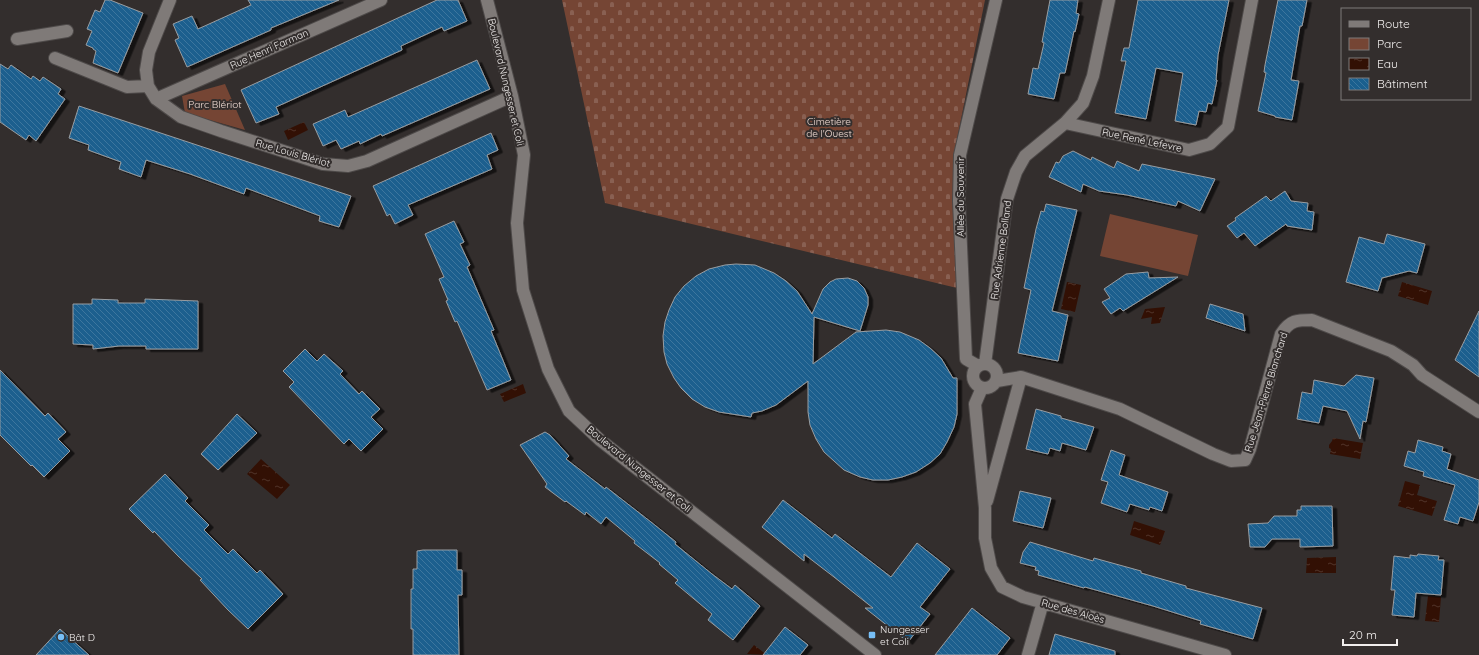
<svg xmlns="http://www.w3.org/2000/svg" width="1479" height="655" viewBox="0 0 1479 655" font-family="Quicksand,sans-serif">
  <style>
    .cemetery { fill: url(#cemetery-stones) }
    .green { fill: #754534 }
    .water { fill: url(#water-ripples) }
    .building { fill: url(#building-back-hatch); stroke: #999da1; filter: url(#shadow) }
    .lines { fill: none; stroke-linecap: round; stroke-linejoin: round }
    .minor-casing { stroke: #4e4a49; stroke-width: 14 }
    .minor { stroke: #7f7a78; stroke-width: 12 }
    .poi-dot { fill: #77bff7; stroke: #332e2d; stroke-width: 1.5 }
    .labels { text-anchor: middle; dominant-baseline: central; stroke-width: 4; stroke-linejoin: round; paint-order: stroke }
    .street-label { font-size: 10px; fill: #f1eeed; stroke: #332e2d }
    .park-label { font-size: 10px; fill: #f0dbd3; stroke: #332e2d }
    .poi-label { font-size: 10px; fill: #f1eeed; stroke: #332e2d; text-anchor: start }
  </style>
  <defs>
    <pattern id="cemetery-stones" width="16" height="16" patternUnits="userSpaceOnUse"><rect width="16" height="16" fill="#754534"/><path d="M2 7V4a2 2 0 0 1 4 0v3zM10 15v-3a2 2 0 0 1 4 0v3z" fill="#896052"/></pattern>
    <pattern id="water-ripples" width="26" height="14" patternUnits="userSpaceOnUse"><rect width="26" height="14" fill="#321004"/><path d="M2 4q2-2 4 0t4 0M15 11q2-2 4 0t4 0" fill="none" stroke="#503329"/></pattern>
    <pattern id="building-back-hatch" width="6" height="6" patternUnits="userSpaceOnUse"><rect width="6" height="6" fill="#1a5f8e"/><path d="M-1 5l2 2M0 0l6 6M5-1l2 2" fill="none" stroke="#3c769e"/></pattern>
    <filter id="shadow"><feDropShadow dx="4.5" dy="2.5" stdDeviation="0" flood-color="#0009"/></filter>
  </defs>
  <rect width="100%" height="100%" fill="#332e2d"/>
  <path class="cemetery" d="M562,0H985L954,154L957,288L605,203Z"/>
  <path class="green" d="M225,84L245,130L185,113L182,96Z
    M1110,214L1198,235L1188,276L1100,256Z"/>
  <path class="water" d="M304,122L308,130L288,140L284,131Z
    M1067,282L1081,285L1075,312L1061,309Z
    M1402,282L1432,291L1428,305L1398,296Z
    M1165,307L1160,323L1151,324L1152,317L1141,319L1145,309Z
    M523,384L526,393L504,402L500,394Z
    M1333,438L1363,443L1360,459L1330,454L1331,449L1329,448V445L1332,441Z
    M261,459L290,485L277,499L247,474Z
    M1405,481L1420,485L1417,495L1437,501L1432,516L1398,506Z
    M1134,521L1165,531L1160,545L1130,535Z
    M1336,557V573H1306L1307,558Z
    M1428,596L1441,597L1439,622L1425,621Z
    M754,645L767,655L747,654Z"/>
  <path class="building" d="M105,0H110L143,13L118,73L93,63L96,51L93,49V48L86,45L92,31L87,29L95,10L100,12Z
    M248,0H339L271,28V30L187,67L175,40L179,38L173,24L192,16L198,29L251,5Z
    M437,0H458L467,21L444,31L442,27L401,46L402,50L276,107L279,114L256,123L241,90Z
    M1050,0H1078L1076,13L1079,14L1075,32L1074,31L1065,73H1060L1054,99L1028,94L1033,68L1038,69L1044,43L1042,42Z
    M1138,0H1229L1218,55L1216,80H1217L1212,104L1208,103L1206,112L1199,111L1196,125L1175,121L1183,73L1156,68L1146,119L1115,113L1126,61H1121L1124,48H1129Z
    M1278,0H1307L1302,26H1300L1291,80L1299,81L1292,120L1275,117V116L1258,111L1266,73L1264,72L1265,65Z
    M477,60L490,89L382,136L381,134L360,144L359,141L341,149L336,140L323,146L313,124L345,110L348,117Z
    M0,64L8,69L11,65L31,79L33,76L40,81L43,77L61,89L58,94L65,99L36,141L29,135L26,140L0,122Z
    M79,106L351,196L339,227L319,221L320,216L246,188L244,194L190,174L146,160L141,177L119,169L121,162L88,150L89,145L69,138Z
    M491,133L498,150L487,155L492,169L408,205L413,215L395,224L390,214L387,216L373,186Z
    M1073,151L1091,160L1092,157L1114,168L1117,161L1139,171L1142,164L1215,179L1200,211L1178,201L1176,206L1127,195L1099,191L1083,184L1081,192L1049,177L1056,162L1059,163L1063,156Z
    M1285,191L1291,201L1308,203L1307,211L1314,212L1312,230L1287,226L1286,224L1255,246L1244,233L1237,238L1227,226L1236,220L1235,218L1266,196L1271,201Z
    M1046,204L1077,210L1052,311L1068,315L1058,361L1018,353L1031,290L1024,288L1036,229L1041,211L1044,212Z
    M454,221L464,242L460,244L470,265L467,267L494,330L491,331L511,380L487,390L457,321L455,322L446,301L448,300L439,279L444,277L425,234Z
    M1387,234L1425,244L1417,273L1409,271L1382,278L1378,291L1346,282L1359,237L1384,244Z
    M736,264L755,265L774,273L786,281L797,291L812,314L823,289L830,282L836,279L848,278L857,281L864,288L868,297V305L860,331L814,317L813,364L856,332L886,330L900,332L919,340L930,348L941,358L953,378H957V414L954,427L947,442L940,454L930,463L916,472L902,477L888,480H873L860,477L844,470L824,452L816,439L810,425L808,412V381L776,405L762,411L752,413L751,417L719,412L705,407L692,399L681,388L674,378L667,364L664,352L663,336L665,322L669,310L675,297L684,286L696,276L709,269L725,265Z
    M1148,272L1149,278L1178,277L1123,311L1120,308L1111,314L1102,302L1110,298L1104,289L1126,274Z
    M92,299L118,300V303H145V299L198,301V349H146V346H119L93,349V345L73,344V304H92Z
    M1210,304L1243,314L1245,331L1206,318Z
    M1479,311V377L1455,360Z
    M305,349L317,361L324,354L343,371L340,374L359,394L362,391L380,409L371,417L383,429L361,451L349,439L344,444L289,387L294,382L283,371Z
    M0,370L45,416L48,413L66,432L58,439L70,451L44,477L32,465L31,466L0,435Z
    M1356,375L1374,378L1366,422L1363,421L1360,439L1347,411L1323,406L1319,423L1297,419L1302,392L1312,394L1314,380L1344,386Z
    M1036,409L1061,416V418L1094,427L1086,450L1062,443L1060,451L1050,448L1048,454L1026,449Z
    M237,414L257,433L218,470L201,454Z
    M545,432L550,435L569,456L566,459L605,489L606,487L651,522L676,542L675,544L712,574L732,589L735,585L760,606L733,640L708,620L712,614L675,583L678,580L659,564L660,563L634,543L635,541L606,517L601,524L586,512L585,515L566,501L565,502L545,487L547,484L520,445Z
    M1418,440L1443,447L1442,451L1451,454L1447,469L1479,480V502L1473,521L1460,517L1458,524L1444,520L1455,485L1423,476L1424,472L1404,466L1408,451L1415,453Z
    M1111,450L1125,455L1119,475L1168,492L1162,511L1150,507L1149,510L1130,504L1127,512L1101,503L1108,482L1101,480Z
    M165,474L188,498L185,501L209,525L204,530L228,554L233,549L257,573L260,570L283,594L248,629L228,610L200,580L202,579L178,556L154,531L153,533L129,509Z
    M1020,491L1051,498L1043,528L1013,521Z
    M783,500L832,538L835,534L891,577L917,543L950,569L920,607L930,614L908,642L865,608H873L834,577L804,554V561L762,527Z
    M1301,506H1332L1333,546L1300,547V539H1272L1265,547H1250L1248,524L1268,523L1274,516H1297V510H1301Z
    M1030,542L1093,561L1094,558L1141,571V573L1186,586V588L1262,608L1253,639L1200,624L1201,621L1153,606L1085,587L1084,588L1038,575L1039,571L1035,570L1036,567L1020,563L1023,552Z
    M423,550H457V570H462V595H458L459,655H413V629H411V589H413V569H417V551Z
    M1418,554L1439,556L1438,560H1444L1441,595L1416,593L1414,617L1392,615L1395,590H1391L1394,556L1410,558V555L1417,556Z
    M972,608L1010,638L997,655H935Z
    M785,627L808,645L800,655H763Z
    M60,629L89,655H36Z
    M1055,634L1115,651V655H1049Z"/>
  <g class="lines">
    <g class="minor-casing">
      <path id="minor" d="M170,0L149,52L146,70L148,86L156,99L181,117L221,131L323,164L348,166L367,161L512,96
        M487,0L512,96L524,155L517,223L523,290L548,369L569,411L600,440L875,655
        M17,39L67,31
        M55,58L127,87L148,86
        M156,99L381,0
        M1065,123L1189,150L1210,144L1228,127L1252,0
        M985,364L1007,199L1016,172L1025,156L1065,123L1083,103L1093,76L1109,0
        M973 376a12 12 0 1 1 24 0a12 12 0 1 1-24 0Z
        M978,366L966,359L959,201L960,155L996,0
        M997,381L1021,377L1120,409L1213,454L1231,461L1245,460L1250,449L1281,334C1290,320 1297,320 1312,320L1391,351L1413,365L1422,375L1479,412
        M982,388L975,404L985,508V538L991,568L1002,587L1023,597L1225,655
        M987,501L1021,377
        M1028,655L1043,602"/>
    </g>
    <use href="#minor" class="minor"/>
  </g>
  <g class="poi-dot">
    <rect x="868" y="631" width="8" height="8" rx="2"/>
    <circle cx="61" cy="637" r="4"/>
  </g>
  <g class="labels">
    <g class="street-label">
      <text transform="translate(269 49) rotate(-24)">Rue Henri Farman</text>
      <text transform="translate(506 82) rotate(77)">Boulevard Nungesser et Coli</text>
      <text transform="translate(1142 140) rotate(12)">Rue René Lefevre</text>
      <text transform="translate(293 153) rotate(16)">Rue Louis Blériot</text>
      <text transform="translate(960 197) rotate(-90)">Allée du Souvenir</text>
      <text transform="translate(1001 250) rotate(-82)">Rue Adrienne Bolland</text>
      <text transform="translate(1266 392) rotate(-73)">Rue Jean-Pierre Blanchard</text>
      <text transform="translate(639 469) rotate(39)">Boulevard Nungesser et Coli</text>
      <text transform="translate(1073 611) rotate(16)">Rue des Aloès</text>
    </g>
    <g class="park-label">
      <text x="215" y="104">Parc Blériot</text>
      <text x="829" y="121">Cimetière<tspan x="829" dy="12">de l'Ouest</tspan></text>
    </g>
    <g class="poi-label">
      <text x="880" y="629">Nungesser<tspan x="880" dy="12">et Coli</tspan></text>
      <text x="69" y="637">Bât D</text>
    </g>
  </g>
  <rect x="1341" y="8" width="130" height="92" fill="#332e2d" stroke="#7f7b7a"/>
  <rect x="1349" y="21" width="20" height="6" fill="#7f7a78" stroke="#7f7b7a"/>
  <text x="1377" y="28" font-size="12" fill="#f1eeed">Route</text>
  <rect x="1349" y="38" width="20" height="12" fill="#754534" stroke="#7f7b7a"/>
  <text x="1377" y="48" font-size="12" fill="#f1eeed">Parc</text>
  <rect x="1349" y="58" width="20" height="12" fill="url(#water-ripples)" stroke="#7f7b7a"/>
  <text x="1377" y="68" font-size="12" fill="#f1eeed">Eau</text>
  <rect x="1349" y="78" width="20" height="12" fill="url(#building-back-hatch)" stroke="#7f7b7a"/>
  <text x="1377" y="88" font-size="12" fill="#f1eeed">Bâtiment</text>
  <path d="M1343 639v6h54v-6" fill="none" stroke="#f1eeed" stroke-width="2"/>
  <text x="1349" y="639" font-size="12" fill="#f1eeed" stroke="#332e2d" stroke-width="3" paint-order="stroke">20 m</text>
</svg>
